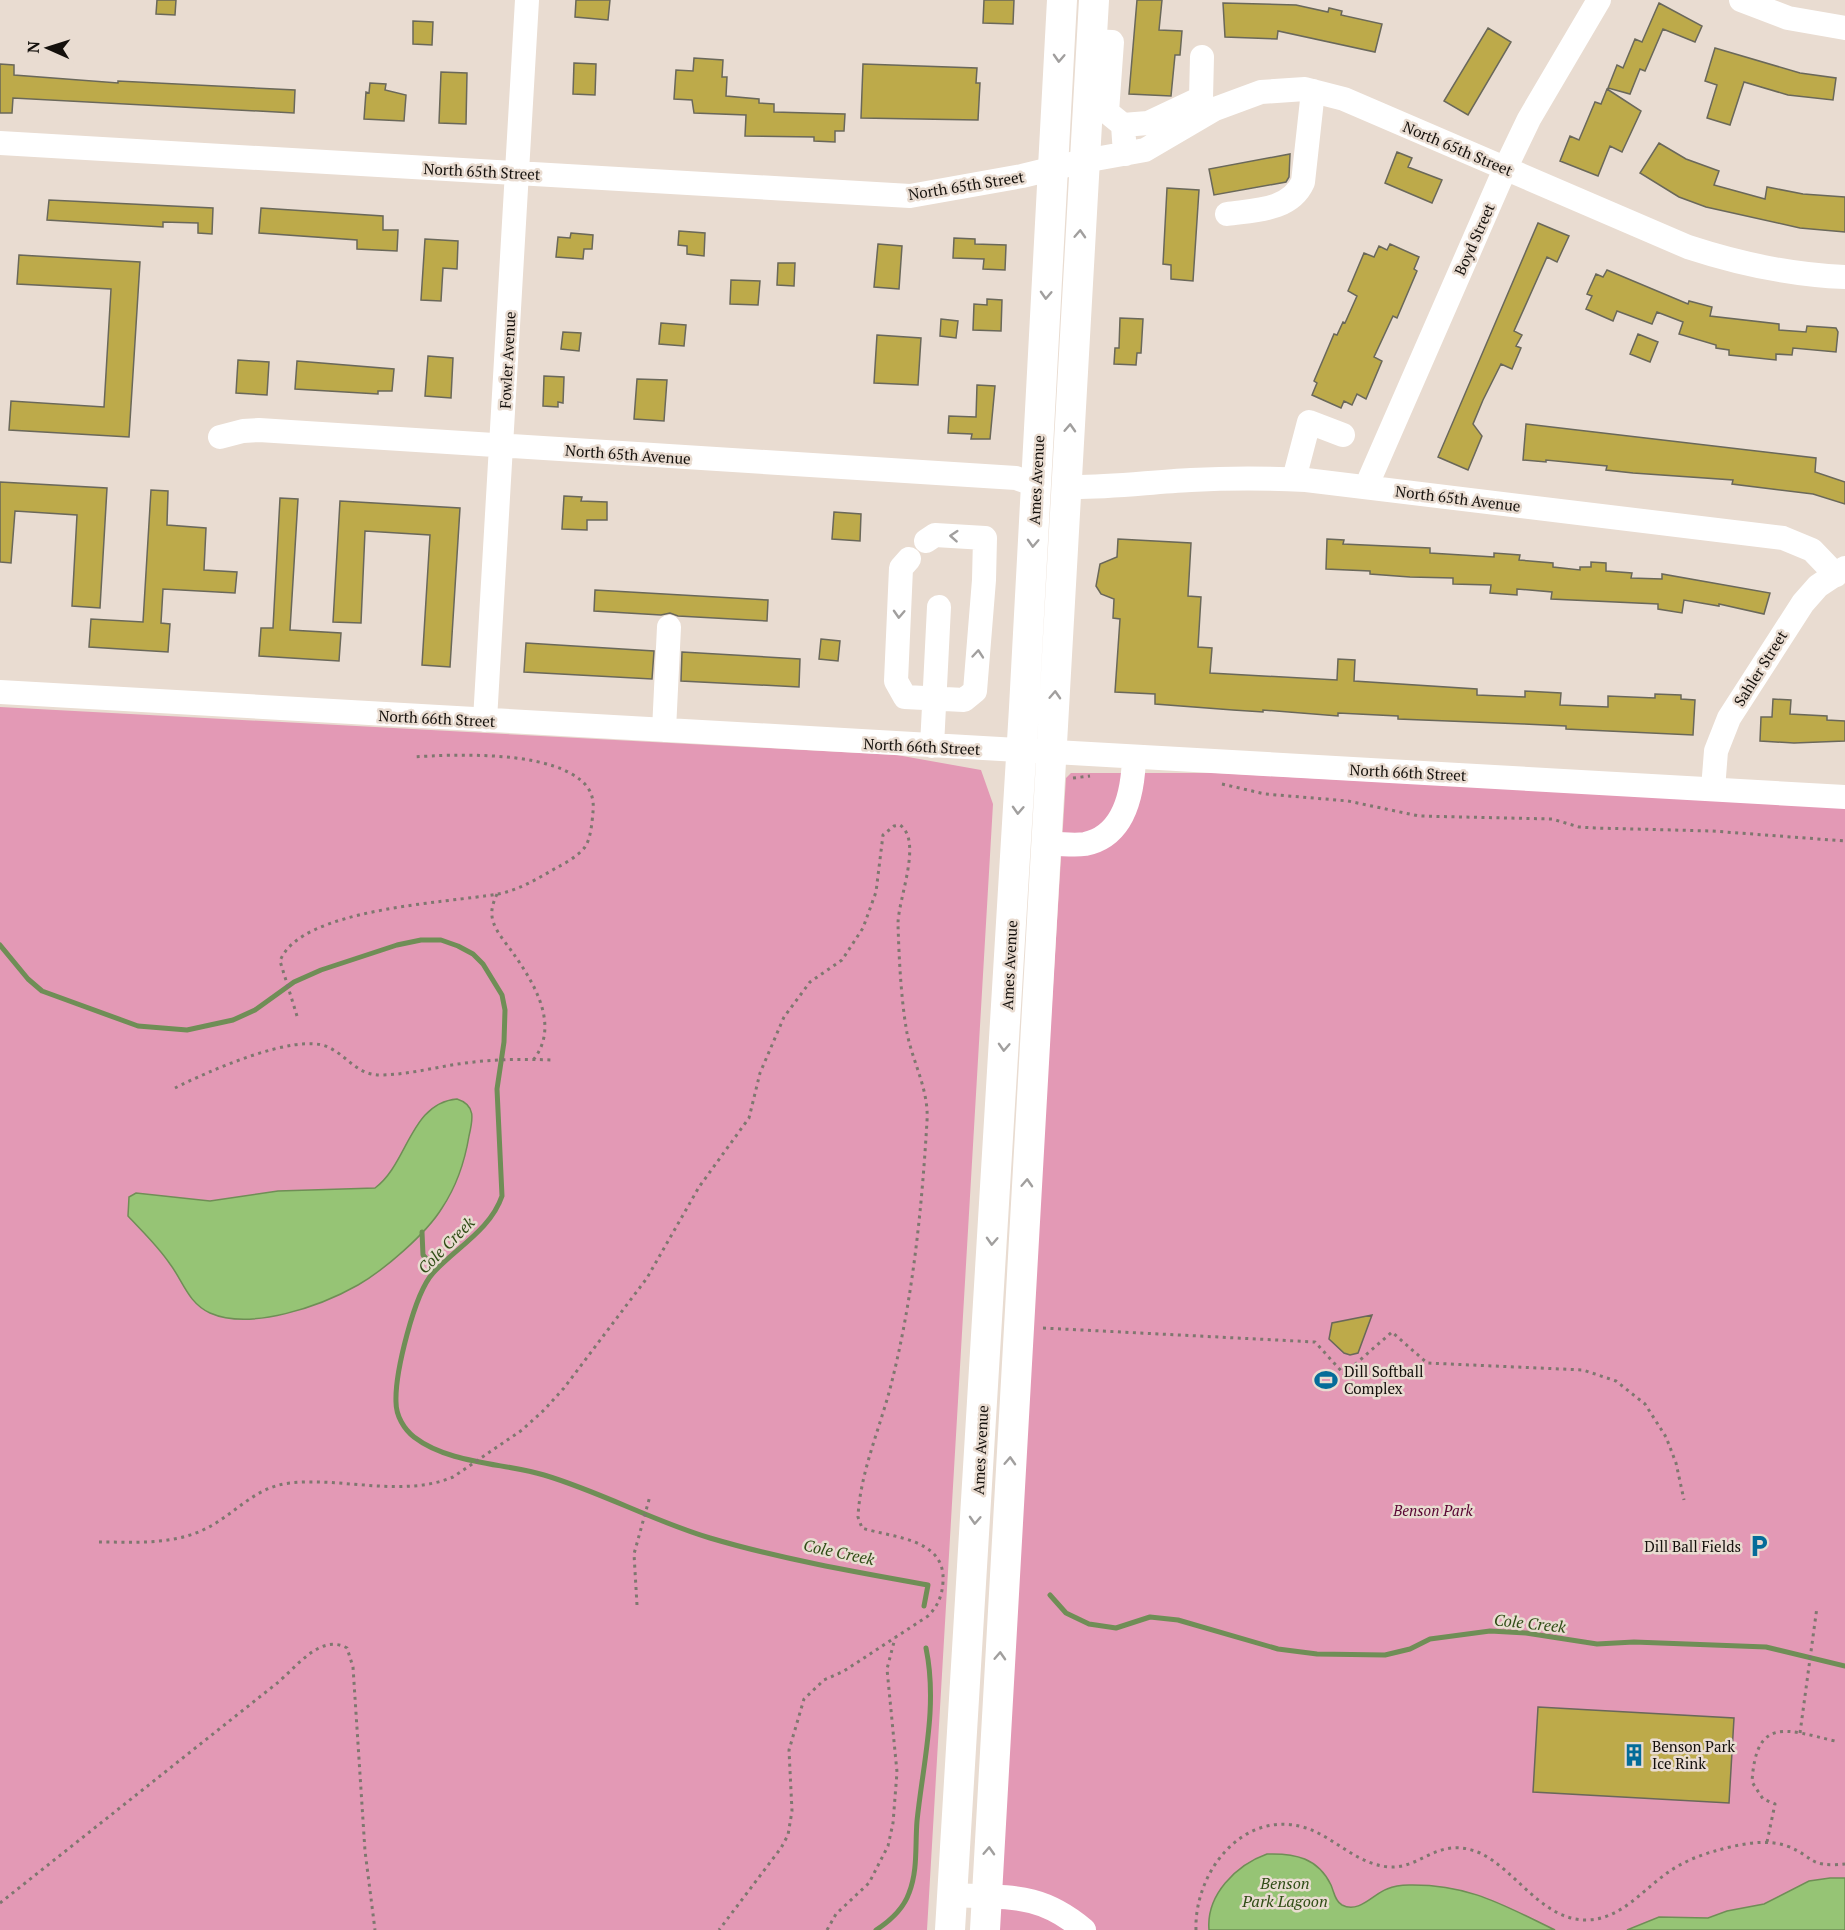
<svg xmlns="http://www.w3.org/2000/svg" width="1845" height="1930" viewBox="0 0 1845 1930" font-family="'PT Serif',serif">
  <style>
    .green { fill: #e399b5 }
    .water { fill: #96c475; stroke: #6f8e56; stroke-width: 1.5 }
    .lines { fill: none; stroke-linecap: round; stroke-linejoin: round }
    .stream { stroke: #6f8e56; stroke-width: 5 }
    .building { fill: #bdaa4a; stroke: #6a685a; stroke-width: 1.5 }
    .path { stroke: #7f776f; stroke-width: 3; stroke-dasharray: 3 4.5; stroke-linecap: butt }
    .minor { stroke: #fff; stroke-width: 24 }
    .major { stroke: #fff; stroke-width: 30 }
    .oneway { stroke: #a19f9e }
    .labels { text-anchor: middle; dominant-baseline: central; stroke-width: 5; stroke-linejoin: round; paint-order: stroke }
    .street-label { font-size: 15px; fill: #14100c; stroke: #e9dcd1 }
    .poi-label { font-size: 15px; fill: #14100c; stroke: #e9dcd1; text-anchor: start }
    .park-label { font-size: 15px; font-style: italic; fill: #580532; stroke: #e9dcd1 }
    .water-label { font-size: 16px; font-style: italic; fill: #304d16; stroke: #e9dcd1 }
  </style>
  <rect width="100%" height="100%" fill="#e9dcd1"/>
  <path class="green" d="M0,707L897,755L981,770L993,804L927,1930H0Z
    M1071,773H1216L1845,807V1930H994L1066,778Z"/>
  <path class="water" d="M457,1099C476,1105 473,1119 469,1136C465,1160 456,1187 442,1208C426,1234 384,1270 358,1285C321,1306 251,1331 210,1313C188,1303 183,1281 170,1264C158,1246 142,1231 128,1216L129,1197L136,1193L210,1201L278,1191L375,1188C408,1164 410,1103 457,1099Z
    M1267,1854C1295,1853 1318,1858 1331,1885C1334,1892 1335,1901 1342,1905C1359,1914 1373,1894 1387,1889C1394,1886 1402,1885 1409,1885C1469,1884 1503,1905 1555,1930H1209C1206,1895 1236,1865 1267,1854Z
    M1830,1878H1845V1930H1627L1659,1917L1708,1918L1727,1911L1764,1904L1809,1881Z"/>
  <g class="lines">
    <path class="stream" d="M0,945L28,979L42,991L138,1026L187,1030L233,1020L255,1010L294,982L321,970L397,945L421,940H441L458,946L473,954L483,964L502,995L505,1010L504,1042L497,1089L502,1196C491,1229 456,1248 433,1273C414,1294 395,1373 396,1402C396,1416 404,1429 414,1437C449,1464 504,1463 544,1475C601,1492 653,1521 710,1538C781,1559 855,1572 928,1585L924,1606
      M422,1232L423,1255L430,1263L432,1274
      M1050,1595L1066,1613L1089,1624L1116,1628L1150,1617L1178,1620L1278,1649L1317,1654L1385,1655L1410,1649L1430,1639L1490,1631L1526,1633L1597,1644L1634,1642L1766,1647L1845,1666
      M876,1930C890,1921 903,1910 909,1893C918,1870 915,1846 917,1821C923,1763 938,1706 926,1648"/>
  </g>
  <path class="building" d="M157,0H176L175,15L156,14Z
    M576,0H610L608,20L575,17Z
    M984,0H1014L1013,24L983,23Z
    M1137,0H1162L1159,30L1182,31L1180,55H1175L1171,96L1129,94Z
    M1223,3L1296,5L1328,12L1329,8L1342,11L1341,15L1382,24L1375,52L1278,31L1277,39L1225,37Z
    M1659,3L1702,26L1695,42L1663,29L1645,71L1640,69L1630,94L1608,88L1617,65L1623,68L1635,39L1642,42Z
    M413,21L433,22L432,45L413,44Z
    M1488,28L1511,42L1468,115L1444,101Z
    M1715,48L1800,73L1836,78L1833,100L1788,95L1744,82L1730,125L1707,118L1717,85L1705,81Z
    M694,58L723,60L722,77H727L726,96L759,99V103L774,104V112L845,114L844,131H835V142L814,141V137L745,136L746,115L694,113L692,100L674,99L676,70L693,71Z
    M574,63L596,64L595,95L573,94Z
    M0,64L14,65V75L118,83V81L295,90L294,113L13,98L12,113H0Z
    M863,64L977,68L976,83H980L978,120L861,118Z
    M441,72L467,73L466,124L439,123Z
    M370,83L386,84L385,90L406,95L404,121L364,119L366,92L369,93Z
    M1607,89L1641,111L1622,152L1610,146L1598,176L1560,161L1570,136L1579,140L1595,102L1601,104Z
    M1659,143L1686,159L1719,171L1714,185L1765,199L1767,187L1803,194L1845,197V232L1800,228L1706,207L1679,197L1640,173Z
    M1397,152L1412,158L1408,167L1442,180L1432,203L1385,183Z
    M1290,154L1289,177L1286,182L1214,195L1209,169Z
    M1167,188L1199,190L1193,281L1171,279V265L1163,264Z
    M49,200L213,208L212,234L198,233V223L163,222V227L47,220Z
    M261,208L383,216V230H398L397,251L357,249V240L259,233Z
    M1538,223L1569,236L1557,262L1547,257L1514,331L1522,335L1516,346L1521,348L1512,369L1501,364L1483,400L1473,424L1482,436L1468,470L1438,457Z
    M679,231L705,233L704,256L687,254V246L678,245Z
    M571,233L593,235L592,249H584L583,259L556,257L558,237L570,238Z
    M954,238L975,239V244L1006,245L1005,270L983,269L984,259L953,258Z
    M425,239L458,241L457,269L443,268L441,301L421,300Z
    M878,244L902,246L899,289L874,287Z
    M1390,244L1419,257L1414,269L1417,271L1397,318L1393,316L1374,357L1382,361L1366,399L1357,394L1352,405L1344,401L1341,408L1312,395L1317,383L1314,381L1334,334L1337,335L1343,322L1345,323L1357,296L1348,291L1364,253L1374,257L1379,246L1387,250Z
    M19,255L140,262L129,437L9,430L11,401L104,407L111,289L17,284Z
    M778,263H795L794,286L777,285Z
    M1607,270L1688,304L1689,301L1712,307L1710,316L1779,324V330L1806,332L1807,326L1836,328L1838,332L1836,352L1793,348L1792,355L1776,354V360L1729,355V350L1716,348V345L1679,334L1683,322L1657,312L1652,324L1617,311L1613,321L1586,309L1592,296L1587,294L1596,274L1603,277Z
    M731,280L760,281L758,305L730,304Z
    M987,299L1002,300L1001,331L973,330L974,304L987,305Z
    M1120,318L1143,319L1141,353H1137L1136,365L1114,364L1115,348H1119Z
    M941,319L958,321L956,338L940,336Z
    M661,323L686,325L684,346L659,344Z
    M563,332L581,333L579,351L561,349Z
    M1638,334L1658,342L1650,362L1630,354Z
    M877,335L921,338L918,385L874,383Z
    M428,356L453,358L451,398L425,396Z
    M238,360L269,362L267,395L236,393Z
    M297,361L394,369L392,391H378V394L295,389Z
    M544,376L564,377L563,403L558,402V407L543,406Z
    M637,379L667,380L664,421L634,419Z
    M977,385L995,386L990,439H971L972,434L948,433L949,416L976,417Z
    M1526,424L1816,458L1815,472L1845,482V504L1813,494L1732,484L1733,480L1633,473L1606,470L1607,466L1546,460V462L1523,460Z
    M0,482L107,488L100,608L72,606L77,515L15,511L11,563L0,562Z
    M151,490L168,491L167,525L206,528L204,570L237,572L235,593L163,589L161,623L170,624L168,652L89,647L91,619L143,622Z
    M564,496L582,497L581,501L607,502V520H587V530L562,529Z
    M280,498L298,499L290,630L341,633L339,661L259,656L261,628H273Z
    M340,501L460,508L450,667L422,665L430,535L365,531L361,623L333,622Z
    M834,512L861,514L860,541L832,539Z
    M1118,539L1191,543L1188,596L1201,597L1198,647L1212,648L1210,673L1337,680L1338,659L1355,660L1354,681L1477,689V695L1525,697V691L1561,693L1560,705L1608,707V696L1655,698V694L1681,695V699L1695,700L1693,735L1566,729V726L1524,724L1398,719V716L1338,713V716L1263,710V712L1233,710L1155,704V694L1115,692L1120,619L1113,618L1114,599L1101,594L1096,586L1100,564L1117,557Z
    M1327,539L1344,540L1343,544L1430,548V553L1494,557V553L1520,555L1519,560L1553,563V567L1580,570V567H1591V562L1606,563V571L1632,573L1631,578L1662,579V574L1770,593L1764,614L1719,604V606L1684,600L1682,613L1658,609V604L1551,599L1552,592L1517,589V595L1490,593L1491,585L1453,584V578L1410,577L1370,574V571L1326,569Z
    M595,590L768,600L767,621L678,616L670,613L661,615L594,611Z
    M821,639L840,641L838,661L819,659Z
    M526,643L654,651L652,679L524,672Z
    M682,652L800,659L799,687L681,681Z
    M1773,699L1791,700L1790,714L1827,716V720L1845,721V741L1794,743L1760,741L1761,717H1772Z
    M1372,1315L1358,1353L1350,1355L1344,1353L1329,1339L1332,1323Z
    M1538,1707L1734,1718L1729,1803L1533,1792Z"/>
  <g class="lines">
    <path class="path" d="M1073,778L1090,776
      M1222,784L1265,794L1348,801L1419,816L1552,819L1579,827L1595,828L1712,831L1845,841
      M497,894C493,903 490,911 493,921C496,932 506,943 513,953C534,983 560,1025 534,1059
      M297,1016L280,961C300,908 447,903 498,894C519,890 537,879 556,868C566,863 578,856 585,847C591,838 592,822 593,812C595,792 586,782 570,773C532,752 456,754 413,757
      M175,1088C207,1072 295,1032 328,1047C349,1057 357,1076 383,1075C414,1074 443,1065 474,1062C500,1059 526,1059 552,1060
      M1043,1328L1315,1342L1344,1374L1392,1332L1427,1363L1583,1370L1616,1381L1645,1404L1666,1437L1676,1463L1684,1500
      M99,1542C133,1542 171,1545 203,1530C234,1516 253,1487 290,1483C342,1477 403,1498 453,1477L522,1430L544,1410L564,1388L647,1278L699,1187L749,1118L760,1073L784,1017L810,982L842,960L863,928L876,892L883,835L894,826L900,825C923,841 898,899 898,924C899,958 901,1000 907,1033C913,1063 929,1090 927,1121C922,1207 913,1297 892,1381C881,1426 860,1472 858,1517L862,1528C893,1538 946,1538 943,1582C942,1596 938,1606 928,1616L844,1671L824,1680L804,1699L789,1750L792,1811L788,1835L781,1848L719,1930
      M637,1605L634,1554L650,1496
      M1800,1733L1817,1607
      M1767,1842L1775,1804L1763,1799L1752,1782C1756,1715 1787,1730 1835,1741
      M0,1903L276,1684C296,1668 320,1633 347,1648L353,1667L365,1851L375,1930
      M827,1930L836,1914L869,1883L888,1846L893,1823L897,1772L887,1669L895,1638
      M1196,1930C1194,1874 1241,1810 1303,1827C1334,1836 1355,1864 1389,1867C1422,1869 1438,1835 1480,1853C1516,1870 1542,1920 1586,1920C1621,1920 1643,1889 1670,1871C1683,1862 1700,1855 1715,1851C1736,1845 1765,1838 1787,1846C1814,1856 1808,1868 1845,1864"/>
    <path class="minor" d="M1741,0L1788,18L1845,28
      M1091,41L1112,42L1107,112L1123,125
      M1201,98L1202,57
      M0,143L910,196L1022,176L1084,161L1145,150L1215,109L1261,92L1305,89L1344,99L1688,247C1740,264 1791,275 1845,277
      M1125,154L1123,125L1148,123L1201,98L1206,114
      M1227,214C1254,210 1290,211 1303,182L1313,91
      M220,437L243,431L259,430L1016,478L1036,485
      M1294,479L1309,422L1343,435
      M1066,487C1108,488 1149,482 1191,480C1229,478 1267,478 1306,480L1783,538L1812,550L1836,575
      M1366,487L1505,169L1529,119L1599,0
      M909,559L901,568L896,681L905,697L964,700L975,691L984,580L985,538L935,535L926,541
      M0,692L1845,797
      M485,720L527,0
      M664,730L669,627
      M932,746L939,607
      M1713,789L1716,751L1729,718L1803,603L1818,586L1845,568
      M1047,844C1059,843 1072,846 1085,844C1125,836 1133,792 1134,757
      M953,1895C1008,1898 1039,1892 1084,1930"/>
    <path class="major" d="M950,1930L1024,708L1062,0
      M985,1930L1094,0"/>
  </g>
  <defs><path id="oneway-chevron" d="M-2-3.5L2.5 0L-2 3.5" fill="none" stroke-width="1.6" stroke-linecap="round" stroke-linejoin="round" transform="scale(1.5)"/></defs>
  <g class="oneway">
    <use href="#oneway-chevron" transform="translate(1059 58) rotate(93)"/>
    <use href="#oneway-chevron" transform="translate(1080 234) rotate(-87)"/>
    <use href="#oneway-chevron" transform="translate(1046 295) rotate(93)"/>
    <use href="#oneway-chevron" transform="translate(1070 428) rotate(-87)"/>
    <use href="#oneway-chevron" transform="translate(954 536) rotate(-176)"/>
    <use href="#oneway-chevron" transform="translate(1033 543) rotate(93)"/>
    <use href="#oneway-chevron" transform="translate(899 614) rotate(93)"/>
    <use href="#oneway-chevron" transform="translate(978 654) rotate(-85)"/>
    <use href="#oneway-chevron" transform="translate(1055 695) rotate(-87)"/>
    <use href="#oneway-chevron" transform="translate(1018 810) rotate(93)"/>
    <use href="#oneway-chevron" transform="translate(1004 1047) rotate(93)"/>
    <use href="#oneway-chevron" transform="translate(1027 1183) rotate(-87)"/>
    <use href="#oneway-chevron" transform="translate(992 1241) rotate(93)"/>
    <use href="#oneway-chevron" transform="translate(1010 1461) rotate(-87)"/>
    <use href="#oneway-chevron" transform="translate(975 1520) rotate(93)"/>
    <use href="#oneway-chevron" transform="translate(1000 1656) rotate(-87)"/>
    <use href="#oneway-chevron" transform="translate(989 1851) rotate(-87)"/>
  </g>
  <defs>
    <g id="stadium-bare" transform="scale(1.8)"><path d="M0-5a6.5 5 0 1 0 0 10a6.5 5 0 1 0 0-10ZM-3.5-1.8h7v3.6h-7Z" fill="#046c99" stroke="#e9dcd1" stroke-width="2.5" paint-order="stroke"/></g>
    <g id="parking-bare" transform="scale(1.8)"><path d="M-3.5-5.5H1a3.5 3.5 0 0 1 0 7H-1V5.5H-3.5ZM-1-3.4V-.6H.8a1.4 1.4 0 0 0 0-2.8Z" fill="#046c99" stroke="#e9dcd1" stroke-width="2.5" paint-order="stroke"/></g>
    <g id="building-bare" transform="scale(1.8)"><path d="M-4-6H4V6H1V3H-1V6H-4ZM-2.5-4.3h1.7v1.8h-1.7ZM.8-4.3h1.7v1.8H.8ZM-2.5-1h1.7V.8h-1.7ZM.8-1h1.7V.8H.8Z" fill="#046c99" stroke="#e9dcd1" stroke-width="2.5" paint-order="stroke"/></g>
  </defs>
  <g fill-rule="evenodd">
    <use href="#stadium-bare" x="1326" y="1380"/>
    <use href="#parking-bare" x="1759" y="1546"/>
    <use href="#building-bare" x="1634" y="1755"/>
  </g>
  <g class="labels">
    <g class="street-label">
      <text transform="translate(1458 148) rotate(23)">North 65th Street</text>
      <text transform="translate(482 171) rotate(3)">North 65th Street</text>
      <text transform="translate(966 185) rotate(-9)">North 65th Street</text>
      <text transform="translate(1474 239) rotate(-66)">Boyd Street</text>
      <text transform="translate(507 360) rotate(-87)">Fowler Avenue</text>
      <text transform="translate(628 454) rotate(4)">North 65th Avenue</text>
      <text transform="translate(1036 480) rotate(-87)">Ames Avenue</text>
      <text transform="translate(1458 498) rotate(7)">North 65th Avenue</text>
      <text transform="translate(1760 668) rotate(-58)">Sahler Street</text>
      <text transform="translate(437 718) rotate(3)">North 66th Street</text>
      <text transform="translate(922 746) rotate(3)">North 66th Street</text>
      <text transform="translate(1408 772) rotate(3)">North 66th Street</text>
      <text transform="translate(1009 965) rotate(-87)">Ames Avenue</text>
      <text transform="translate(980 1450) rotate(-87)">Ames Avenue</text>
    </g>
    <g class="poi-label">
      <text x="1344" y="1371">Dill Softball<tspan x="1344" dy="17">Complex</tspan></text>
      <text x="1741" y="1546" text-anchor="end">Dill Ball Fields</text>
      <text x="1652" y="1746">Benson Park<tspan x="1652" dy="17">Ice Rink</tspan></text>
    </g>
    <g class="park-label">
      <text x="1433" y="1510">Benson Park</text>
    </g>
    <g class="water-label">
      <text transform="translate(446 1245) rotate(-45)">Cole Creek</text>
      <text transform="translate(839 1552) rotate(12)">Cole Creek</text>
      <text transform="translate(1530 1623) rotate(6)">Cole Creek</text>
      <text x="1285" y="1883">Benson<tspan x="1285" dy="18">Park Lagoon</tspan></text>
    </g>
  </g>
  <g transform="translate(48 48) rotate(273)" stroke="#e9dcd1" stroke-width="4.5" paint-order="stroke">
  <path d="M0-4.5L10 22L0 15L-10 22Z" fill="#14100c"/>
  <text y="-9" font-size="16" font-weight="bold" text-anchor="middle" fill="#14100c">N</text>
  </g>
</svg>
